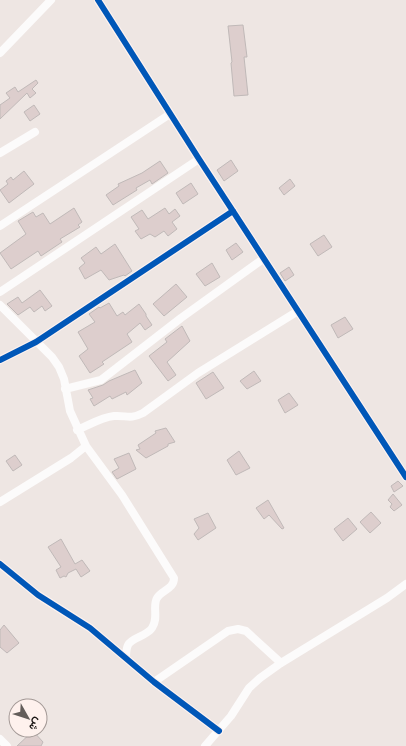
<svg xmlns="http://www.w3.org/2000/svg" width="406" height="746" viewBox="0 0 406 746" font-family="Commissioner,Vazirmatn,sans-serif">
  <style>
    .building { fill: #ddcecd; stroke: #c0b9b8 }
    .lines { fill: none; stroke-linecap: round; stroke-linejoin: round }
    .street { stroke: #fcfbfb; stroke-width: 8 }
    .cycleway-casing { stroke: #fef1ed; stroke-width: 8 }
    .cycleway { stroke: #0057b8; stroke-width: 6 }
  </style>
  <rect width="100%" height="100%" fill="#eee6e3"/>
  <path class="building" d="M243,25L247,57H244L248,95L234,96L231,63L232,62L228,26Z
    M36,80L38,83L32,89L36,93L30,98L27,93L0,119V105L10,98L6,93L15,87L18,92Z
    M34,105L40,114L30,121L24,112Z
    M231,160L238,171L224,181L217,170Z
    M160,161L168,173L152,184L150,180L136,188L137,190L113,205L106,195L119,186L118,184L142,173Z
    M24,171L34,184L9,203L0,190L8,184L6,181L11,177L13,180Z
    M290,179L295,186L284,195L279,188Z
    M191,183L198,194L183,204L176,193Z
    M74,208L82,222L78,225L80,227L60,239L62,242L41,256L38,251L11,269L0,253L26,234L18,221L33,212L36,217L43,213L50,224Z
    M165,208L169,214L175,209L180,216L172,222L177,229L168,236L164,231L155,237L150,234L141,239L135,231L139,229L131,217L142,210L148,219Z
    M324,235L332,247L318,256L310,244Z
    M236,243L243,252L232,260L226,250Z
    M115,244L132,271L125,276L124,275L109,280L101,270L85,279L79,268L85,263L81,258L96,247L101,254Z
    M212,263L220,277L205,286L196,274Z
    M289,267L294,275L285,281L280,273Z
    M176,284L187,297L164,316L153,304Z
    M40,290L52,306L45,311L42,306L34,312L30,307L18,315L7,304L18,297L22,303Z
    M109,303L117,316L123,312L125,315L139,304L146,314V316L152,325L145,330L140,323L127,334L132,342L102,362L104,364L90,373L79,356L88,349L78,332L95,322L89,314L99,307L100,308Z
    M345,317L353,329L338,338L331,325Z
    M182,326L190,341L167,362L176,375L168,381L149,356L167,342L165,339Z
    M135,370L142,383L127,395L126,392L112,399L110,396L94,406L90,399L93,398L88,390L103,385L109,381Z
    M254,371L261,381L247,389L240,381Z
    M213,372L224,388L206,399L196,383Z
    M289,393L298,405L285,413L278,400Z
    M166,428L175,442L168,444V446L146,458L136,450L140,449L138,445L156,433L155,431Z
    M239,451L250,468L236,475L227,460Z
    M129,453L136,469L117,479L112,472L119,468L114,459Z
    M15,455L22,465L13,471L6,461Z
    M398,481L403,486L394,492L391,486Z
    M393,494L402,505L394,511L390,507L392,504L388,500Z
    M268,500L284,528L282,529L269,515L264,519L256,508Z
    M371,512L381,523L370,533L360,522Z
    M208,513L216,528L198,540L194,534L199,528L194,519Z
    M348,518L357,529L343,541L334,529Z
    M61,539L75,564L82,560L90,571L81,577L76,569L68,573L66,577L64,576L60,578L56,570L61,567L48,547Z
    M4,625L19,643L7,653L0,647V630Z
    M33,731L43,742L41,746H17Z"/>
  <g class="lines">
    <path class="street" d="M98,0L199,159L406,477
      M0,53L51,0
      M0,153L35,132
      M0,226L170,114
      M0,292L199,159
      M0,305L52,357L59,367L64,379L70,411L86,446L71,458L0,502
      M0,360L36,342L233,211
      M65,389L101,380L181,318L263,259
      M77,430C89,425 102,417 114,416C127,415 129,420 143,413L198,373L298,311
      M86,446L122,495L174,578C174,589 162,590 157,598C152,606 159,618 152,628C147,636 131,638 128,645C126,649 126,654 126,658
      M0,564L38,595L90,628L154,682L219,731
      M154,682L228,631L238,629L246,631L281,663
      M0,739L7,746
      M205,746L231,716L249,688L260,678L281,663L387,598L406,584"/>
    <g class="cycleway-casing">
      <path id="cycleway" d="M98,0L199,159L406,477
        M0,360L36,342L233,211
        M0,564L38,595L90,628L154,682L219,731"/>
    </g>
    <use href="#cycleway" class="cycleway"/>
  </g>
  <g transform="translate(28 718) rotate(129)"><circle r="19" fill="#fef1ed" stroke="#a29895"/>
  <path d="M0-3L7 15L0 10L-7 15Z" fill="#635d5a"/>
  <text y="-6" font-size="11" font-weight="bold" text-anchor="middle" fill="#181311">ش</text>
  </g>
</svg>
